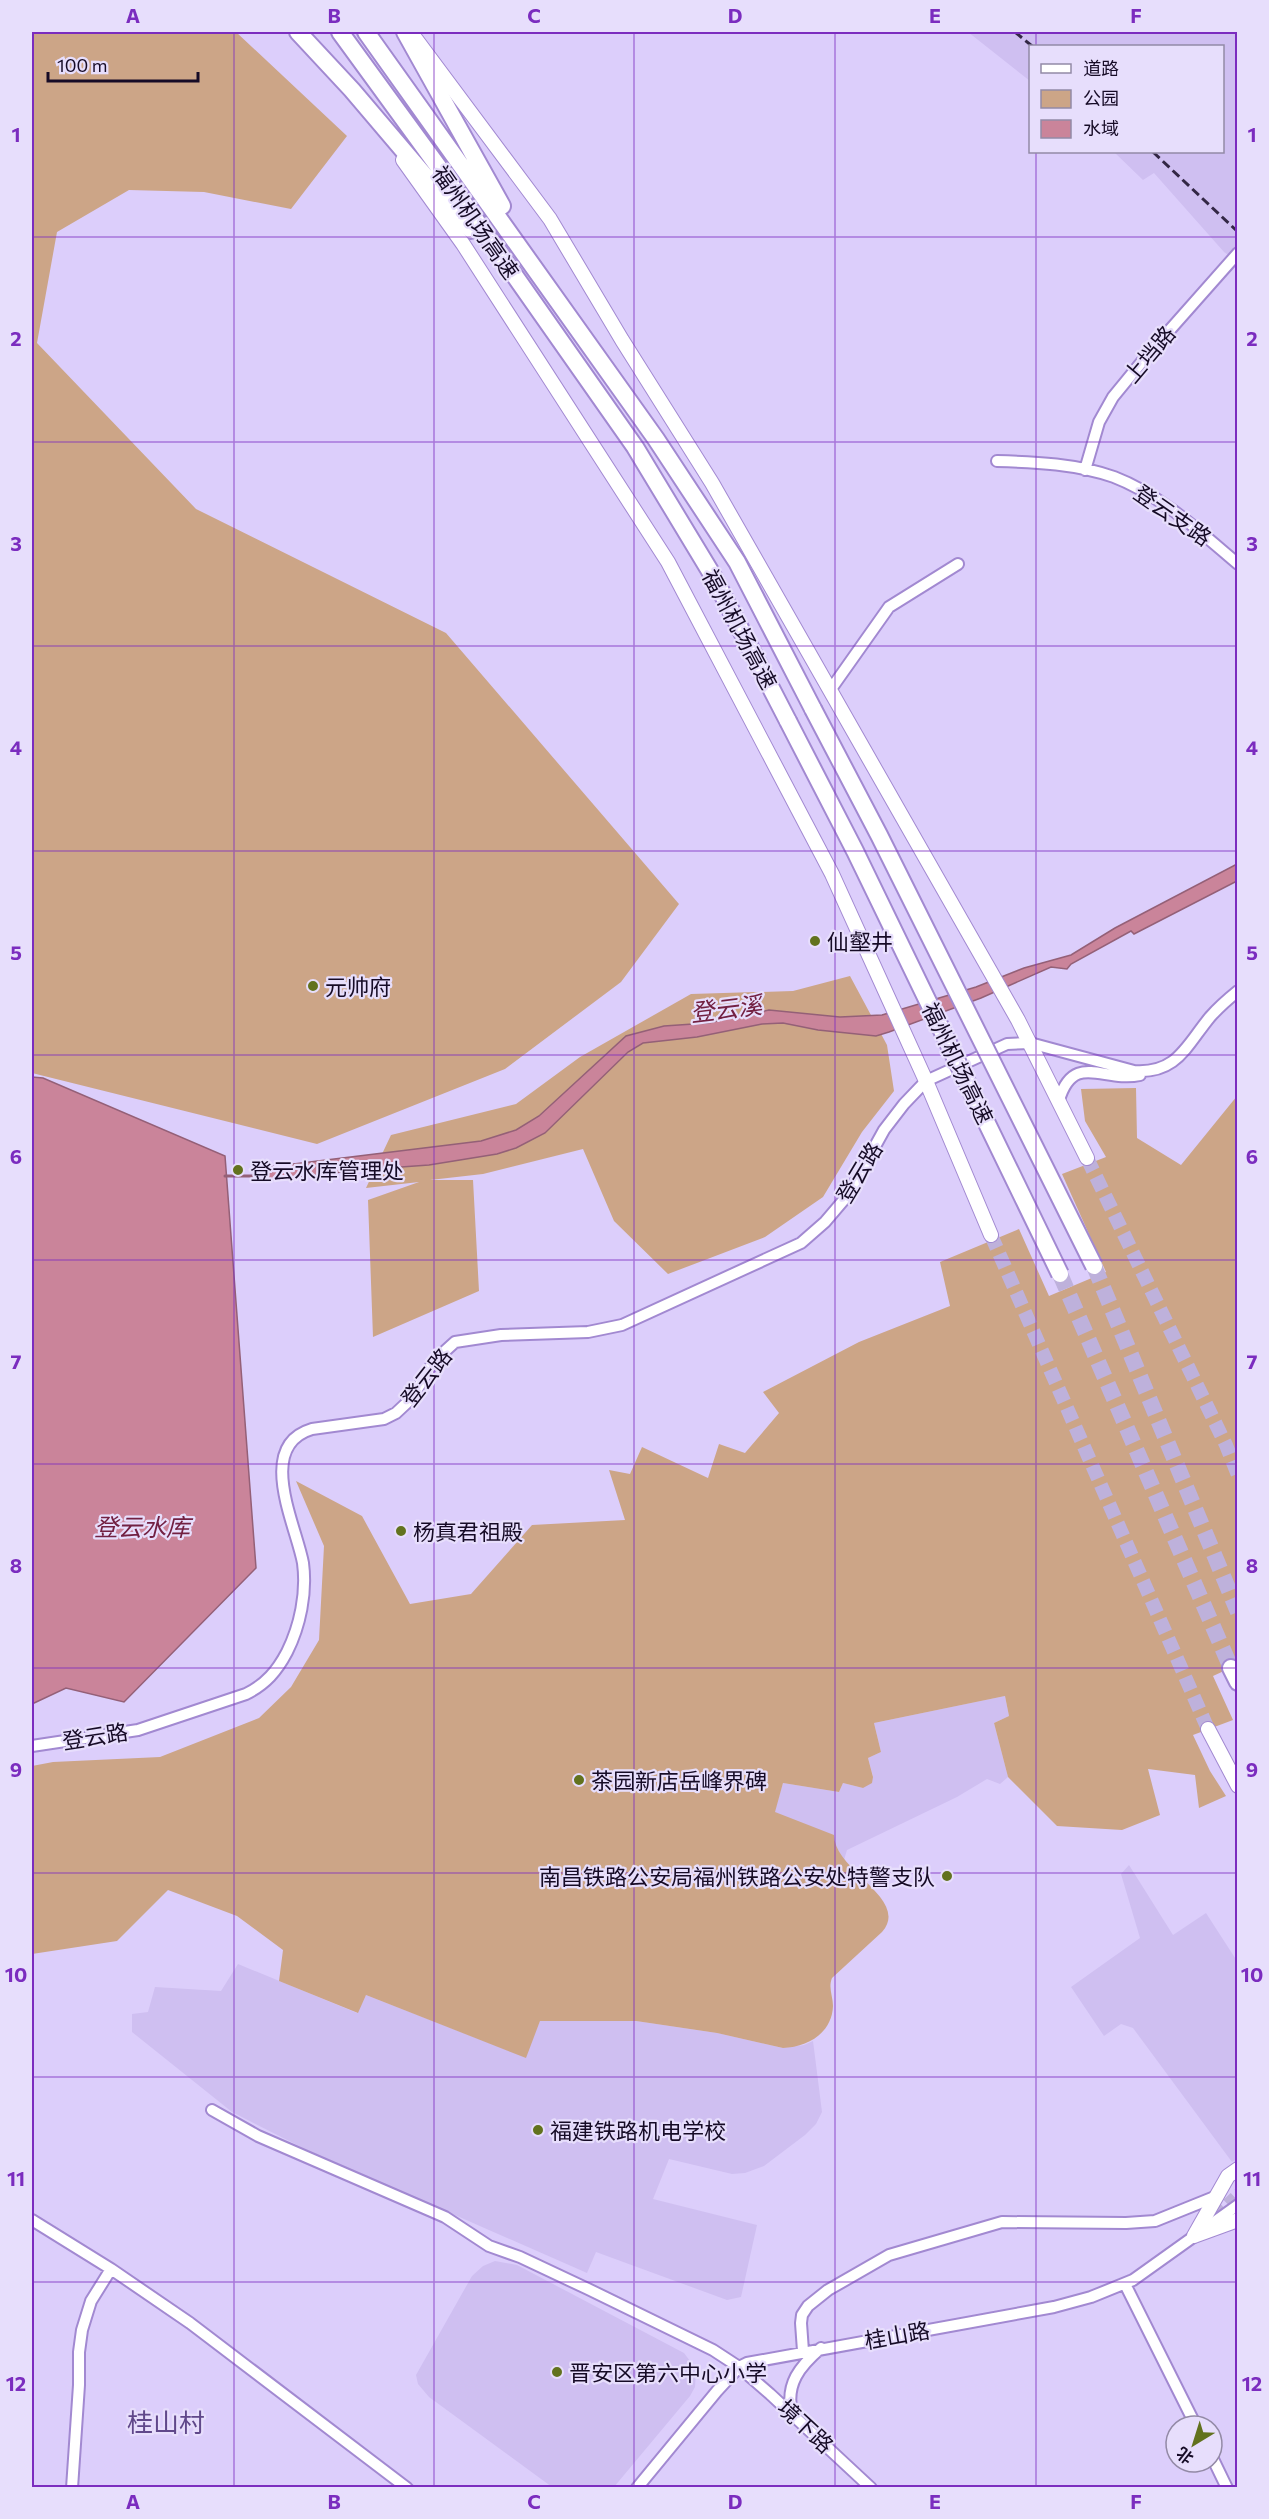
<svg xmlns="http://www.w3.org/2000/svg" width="1269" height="2519" viewBox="0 0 1269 2519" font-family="Commissioner,'Noto Sans SC',sans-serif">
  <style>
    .built { fill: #cfbff1 }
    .green { fill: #cca587 }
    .water { fill: #ca849a; stroke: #946077; stroke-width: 1.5 }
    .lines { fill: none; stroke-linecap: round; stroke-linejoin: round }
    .stream { stroke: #946077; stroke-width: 3 }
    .minor-tunnel { stroke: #beb1db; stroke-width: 10; stroke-dasharray: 10 5; stroke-linecap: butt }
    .major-tunnel { stroke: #beb1db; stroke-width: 14; stroke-dasharray: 14 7; stroke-linecap: butt }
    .highway-tunnel { stroke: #beb1db; stroke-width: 16; stroke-dasharray: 16 8; stroke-linecap: butt }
    .minor-casing { stroke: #a289d1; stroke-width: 14 }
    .major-casing { stroke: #a289d1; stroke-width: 16 }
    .highway-casing { stroke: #a289d1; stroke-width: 20 }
    .minor { stroke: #fff; stroke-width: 10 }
    .major { stroke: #fff; stroke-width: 14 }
    .highway { stroke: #fff; stroke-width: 16 }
    .rail { stroke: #332745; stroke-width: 3; stroke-dasharray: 9 4.5; stroke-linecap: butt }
    .highway-bridge-casing { stroke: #a289d1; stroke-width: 20; stroke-linecap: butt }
    .highway-bridge { stroke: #fff; stroke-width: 16 }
    .grid { fill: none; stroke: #7b2cbf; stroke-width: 1.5; stroke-opacity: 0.55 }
    .poi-dot { fill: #62721e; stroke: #e7defc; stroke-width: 2 }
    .labels { text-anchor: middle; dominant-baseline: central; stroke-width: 4.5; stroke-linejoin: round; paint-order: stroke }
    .street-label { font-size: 22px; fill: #160b26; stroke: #e7defc }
    .poi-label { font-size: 22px; fill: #160b26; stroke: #e7defc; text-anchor: start }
    .water-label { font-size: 24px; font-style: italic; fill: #722042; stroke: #e7defc }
    .quarter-label { font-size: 26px; fill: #60488a; stroke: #e7defc }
    .neatline { fill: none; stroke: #7b2cbf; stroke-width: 2 }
    .grid-label { font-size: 20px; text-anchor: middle; font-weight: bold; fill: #7b2cbf }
  </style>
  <rect width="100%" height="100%" fill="#dccefb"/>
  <path class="built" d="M968,32H1237V261L1224,252L1154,173L1143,180L1114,152H1222V46H1030V81Z
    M1005,1696L1009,1716L994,1723L1008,1777L1000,1784L987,1779L957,1797L847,1850L844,1860L834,1843L774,1813L783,1783L839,1792L843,1783L863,1788L873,1776L868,1758L881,1752L874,1723Z
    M1129,1865L1173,1935L1206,1913L1237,1961L1238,2158L1232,2162L1133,2028L1121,2024L1104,2036L1071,1987L1140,1938L1121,1874Z
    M238,1964L357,2013L366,1995L525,2057L540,2021H636L717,2033L783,2048L804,2045L813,2041L822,2112L816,2124L805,2135L764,2166L745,2173L732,2174L669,2159L653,2199L757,2225L741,2297L727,2300L596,2252L587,2273L307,2150L232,2112L132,2032V2014L148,2012L155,1987L221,1991Z
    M495,2261L517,2265L684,2353L696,2369L695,2387L690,2396L614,2487H552L429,2397L418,2384L416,2375L472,2276L483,2266Z"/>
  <path class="green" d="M32,32H236L347,136L291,209L204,192L129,190L57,232L37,343L196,509L446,633L679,904L621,982L505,1069L317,1144L32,1073Z
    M850,976L887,1045L894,1091L862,1132L823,1197L765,1237L668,1274L614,1221L583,1149L483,1174L430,1180H473L479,1291L373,1337L368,1200L419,1182L366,1188L391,1135L516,1104L580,1057L691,994L793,991Z
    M1136,1088L1137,1138L1181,1165L1237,1096V1665L1213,1676L1233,1720L1193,1735L1210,1771L1226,1796L1199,1808L1195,1775L1148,1769L1160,1815L1122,1830L1057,1826L1008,1777L994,1723L1009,1716L1005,1696L874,1723L881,1752L868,1758L873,1777L872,1783L863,1788L843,1783L839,1792L783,1783L775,1812L834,1835C834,1871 911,1899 882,1932L832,1978C828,1988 833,1996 833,2006C832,2033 808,2047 783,2048L717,2033L636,2021H540L526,2058L366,1995L358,2013L279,1981L283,1950L237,1916L168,1890L117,1941L32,1954V1766L53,1762L160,1757L259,1718L291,1687L319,1640L324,1546L296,1481L362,1516L410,1604L471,1594L532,1525L625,1520L609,1470L630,1474L642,1447L708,1478L719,1444L745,1453L779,1413L763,1392L859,1342L950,1306L940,1262L1019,1229L1049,1296L1106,1272L1062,1174L1106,1157L1085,1121L1081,1089Z"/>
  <path class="water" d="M1237,864V881L1134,934L1131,931L1071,964L1067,969L1051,967L981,998L889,1032L876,1036L818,1030L783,1023L762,1024L697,1037L643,1043L628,1052L545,1133L516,1148L497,1154L429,1165L359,1170L258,1182L257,1170L269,1167L481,1141L516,1130L539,1116L626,1036L664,1026L708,1023L769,1010L840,1017L882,1015L976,987L1024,968L1071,955L1115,928Z
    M32,1077L43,1078L225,1156L256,1568L124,1702L66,1688L32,1704Z"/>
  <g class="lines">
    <path class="stream" d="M225,1176H259"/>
    <path class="minor-tunnel" d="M1205,2224L1238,2193"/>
    <path class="major-tunnel" d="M1087,1158L1226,1445L1238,1475
      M991,1235L1208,1729"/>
    <path class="highway-tunnel" d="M1094,1266L1238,1612
      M1060,1274L1231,1668"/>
    <g class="minor-casing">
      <path id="minor" d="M997,461C1036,462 1077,464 1114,477C1161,495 1200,532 1238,564
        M1085,470L1099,422L1113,397L1145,358L1238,253
        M831,689L889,607L958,564
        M1059,1100C1074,1051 1104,1083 1140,1075
        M32,1746L138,1730L246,1694C266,1684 277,1671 287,1652C300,1626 307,1593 303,1563C296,1525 255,1446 312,1429L384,1419L396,1413L412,1398L434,1361L455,1342L501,1335L588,1332L622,1325L801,1243L825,1222L848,1195L884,1130L904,1104L926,1081L1007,1044L1030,1043L1134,1071C1177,1074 1186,1046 1210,1017C1218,1008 1228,999 1238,991
        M212,2110L258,2136L445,2217L489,2246L520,2257L588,2289L713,2350L739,2367L770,2394L871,2488
        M32,2220L111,2269L190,2323L407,2488
        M1125,2284L1196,2426
        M803,2351L801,2323L802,2315L808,2306L828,2290L889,2255L1002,2222L1126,2223L1155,2221L1217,2196
        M792,2413C785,2384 800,2366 821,2348
        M1212,2457L1227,2488
        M72,2488L79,2385V2352L82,2330L91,2301L111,2269
        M637,2488L717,2391L739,2367L747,2363L1054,2307L1091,2297L1133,2280L1238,2205"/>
    </g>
    <g class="major-casing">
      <path id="major" d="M415,38L550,219L622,340L712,483L1018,1020L1087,1158
        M403,160L463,244L668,562L832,874L926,1081L991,1235
        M1208,1729L1238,1786
        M1194,2236L1228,2176L1238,2169
        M1194,2236L1238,2220"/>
    </g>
    <g class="highway-casing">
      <path id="highway" d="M298,32L352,90L471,230
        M340,32L437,165L635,447L713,576L788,721
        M366,32L656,439L737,562L813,709
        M405,32L502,206
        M1231,1668L1238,1682"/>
    </g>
    <use href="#minor" class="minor"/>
    <use href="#major" class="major"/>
    <use href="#highway" class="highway"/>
    <path class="rail" d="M1015,32L1032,46
      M1153,152L1238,232"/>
    <g class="highway-bridge-casing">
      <path id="highway-bridge" d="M813,709L879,835L1094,1266
        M788,721L855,851L1060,1274"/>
    </g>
    <use href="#highway-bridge" class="highway-bridge"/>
  </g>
  <path class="grid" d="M234,32V2488M434,32V2488M634,32V2488M835,32V2488M1036,32V46M1036,152V2488M32,237H1238M32,442H1238M32,646H1238M32,851H1238M32,1055H1238M32,1260H1238M32,1464H1238M32,1668H1238M32,1873H1238M32,2077H1238M32,2282H1238"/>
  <g class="poi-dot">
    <circle cx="815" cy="941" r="6"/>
    <circle cx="313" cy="986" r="6"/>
    <circle cx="238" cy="1170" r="6"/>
    <circle cx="401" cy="1531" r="6"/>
    <circle cx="579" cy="1780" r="6"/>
    <circle cx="947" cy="1876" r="6"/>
    <circle cx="538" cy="2130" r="6"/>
    <circle cx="557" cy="2372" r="6"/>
  </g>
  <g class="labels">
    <g class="street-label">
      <text transform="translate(476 222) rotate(55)">福州机场高速</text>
      <text transform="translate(1149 354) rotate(-50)">上垱路</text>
      <text transform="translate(1173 515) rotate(35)">登云支路</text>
      <text transform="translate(740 629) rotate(62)">福州机场高速</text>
      <text transform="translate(958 1063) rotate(64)">福州机场高速</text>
      <text transform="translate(859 1172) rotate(-59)">登云路</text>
      <text transform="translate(426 1377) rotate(-52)">登云路</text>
      <text transform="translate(95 1736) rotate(-9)">登云路</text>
      <text transform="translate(897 2335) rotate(-10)">桂山路</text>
      <text transform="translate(806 2426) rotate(43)">境下路</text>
    </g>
    <g class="poi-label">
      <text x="827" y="941">仙壑井</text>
      <text x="325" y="986">元帅府</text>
      <text x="250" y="1170">登云水库管理处</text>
      <text x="413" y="1531">杨真君祖殿</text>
      <text x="591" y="1780">茶园新店岳峰界碑</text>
      <text x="935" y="1876" text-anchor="end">南昌铁路公安局福州铁路公安处特警支队</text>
      <text x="550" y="2130">福建铁路机电学校</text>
      <text x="569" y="2372">晋安区第六中心小学</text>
    </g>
    <g class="water-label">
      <text transform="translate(726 1008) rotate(-7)">登云溪</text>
      <text x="142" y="1526">登云水库</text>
    </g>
    <g class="quarter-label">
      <text x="166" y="2421">桂山村</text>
    </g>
  </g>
  <rect width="1269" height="2519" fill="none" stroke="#e7defc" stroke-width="66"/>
  <rect x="1029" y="45" width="195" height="108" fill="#e7defc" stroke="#938aa6" stroke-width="1.5"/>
  <rect x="1041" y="64" width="30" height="9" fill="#ffffff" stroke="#938aa6" stroke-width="1.5"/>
  <text x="1083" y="75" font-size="18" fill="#160b26">道路</text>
  <rect x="1041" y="90" width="30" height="18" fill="#cca587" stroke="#938aa6" stroke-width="1.5"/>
  <text x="1083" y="105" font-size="18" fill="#160b26">公园</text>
  <rect x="1041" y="120" width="30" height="18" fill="#ca849a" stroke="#938aa6" stroke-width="1.5"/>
  <text x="1083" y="135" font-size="18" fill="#160b26">水域</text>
  <g transform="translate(1194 2444) rotate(218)"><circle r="28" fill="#e7defc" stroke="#938aa6" stroke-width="1.5"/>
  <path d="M0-4.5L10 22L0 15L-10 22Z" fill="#62721e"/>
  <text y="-9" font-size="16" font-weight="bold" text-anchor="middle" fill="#160b26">北</text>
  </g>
  <path d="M48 72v9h150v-9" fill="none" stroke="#160b26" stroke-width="3"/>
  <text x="57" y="72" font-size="18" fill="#160b26" stroke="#e7defc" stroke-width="4.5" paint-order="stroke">100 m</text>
  <rect x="33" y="33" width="1203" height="2453" class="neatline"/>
  <g class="grid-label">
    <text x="133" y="23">A</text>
    <text x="334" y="23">B</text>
    <text x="534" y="23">C</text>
    <text x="735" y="23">D</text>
    <text x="935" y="23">E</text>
    <text x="1136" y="23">F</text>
    <text x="16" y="142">1</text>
    <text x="1252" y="142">1</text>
    <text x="16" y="346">2</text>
    <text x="1252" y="346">2</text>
    <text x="16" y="551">3</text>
    <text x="1252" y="551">3</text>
    <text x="16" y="755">4</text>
    <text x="1252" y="755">4</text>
    <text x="16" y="960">5</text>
    <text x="1252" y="960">5</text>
    <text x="16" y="1164">6</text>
    <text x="1252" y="1164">6</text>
    <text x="16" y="1369">7</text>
    <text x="1252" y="1369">7</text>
    <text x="16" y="1573">8</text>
    <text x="1252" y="1573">8</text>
    <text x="16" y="1777">9</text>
    <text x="1252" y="1777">9</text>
    <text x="16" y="1982">10</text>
    <text x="1252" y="1982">10</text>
    <text x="16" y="2186">11</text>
    <text x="1252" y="2186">11</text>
    <text x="16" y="2391">12</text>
    <text x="1252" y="2391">12</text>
    <text x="133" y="2509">A</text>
    <text x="334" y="2509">B</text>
    <text x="534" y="2509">C</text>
    <text x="735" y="2509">D</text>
    <text x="935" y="2509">E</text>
    <text x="1136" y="2509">F</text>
  </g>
</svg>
